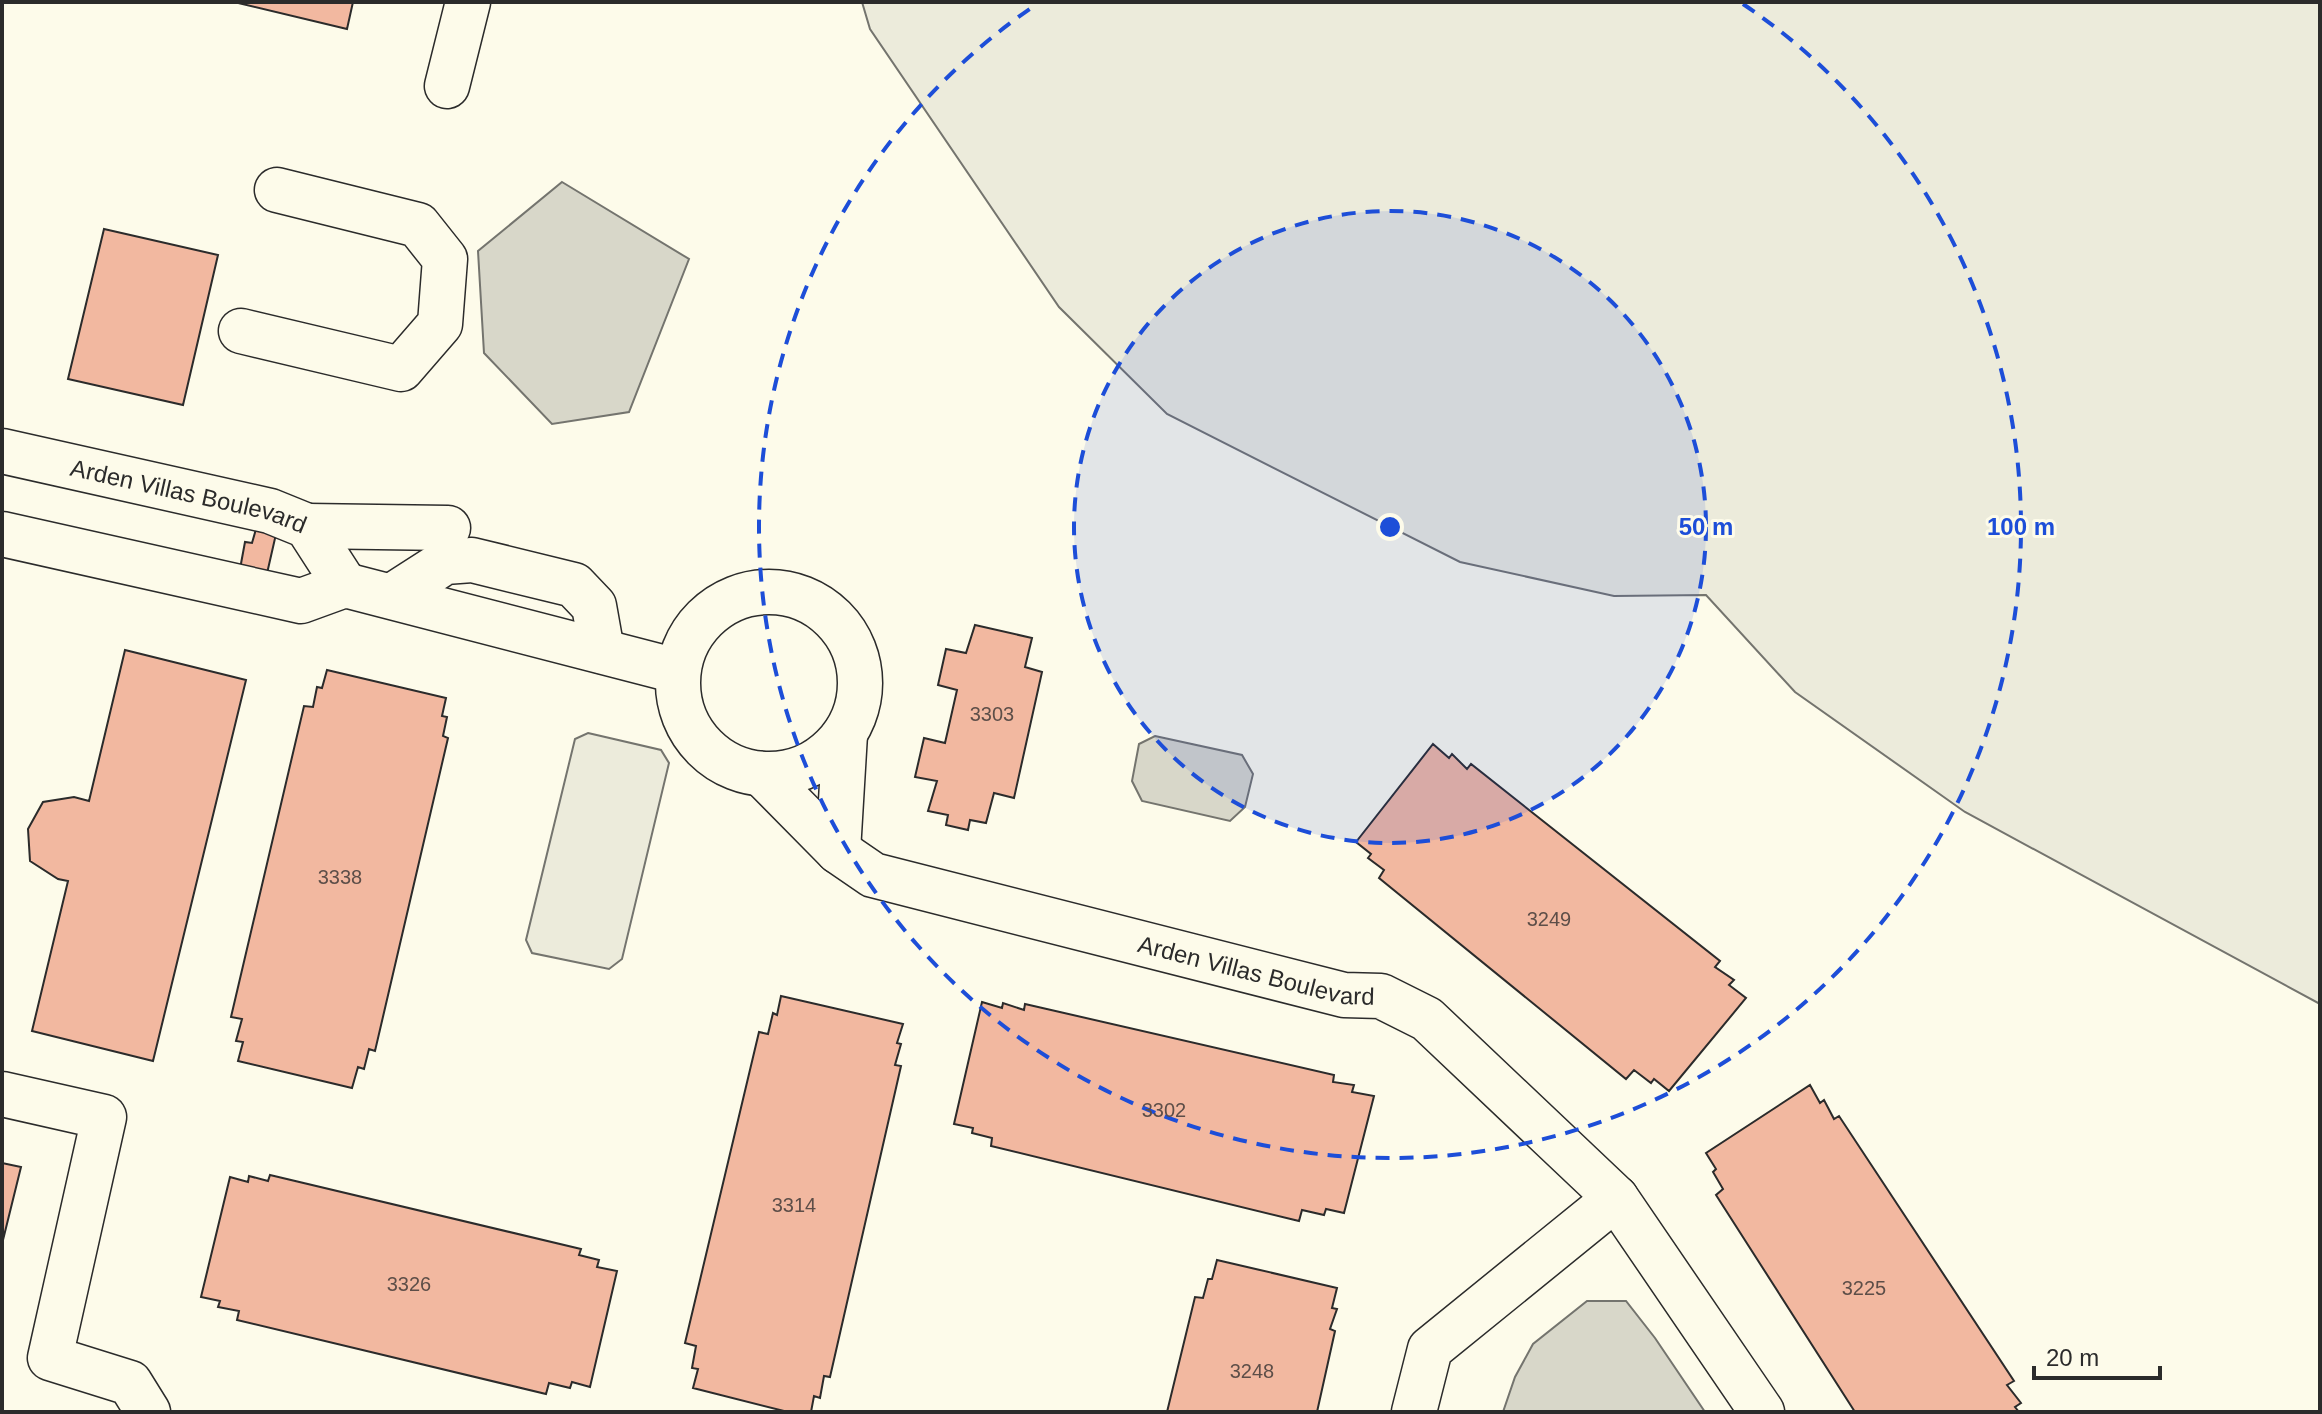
<svg xmlns="http://www.w3.org/2000/svg" width="2322" height="1414" viewBox="0 0 2322 1414" font-family="Helvetica,sans-serif">
  <style>
    .green { fill: #ecebdb; stroke: #74746e; stroke-width: 2 }
    .water { fill: #d8d7c9; stroke: #74746e; stroke-width: 2 }
    .building { fill: #f2b8a0; stroke: #2b2b2b; stroke-width: 2 }
    .lines { fill: none; stroke-linecap: round; stroke-linejoin: round }
    .minor-casing { stroke: #2b2b2b; stroke-width: 47 }
    .minor { stroke: #fdfbea; stroke-width: 44 }
    .ring { fill: none; stroke: #1d4ed8; stroke-width: 4; stroke-dasharray: 14 10 }
    .labels { text-anchor: middle; dominant-baseline: central; stroke-width: 6; stroke-linejoin: round; paint-order: stroke }
    .number-label { font-size: 20px; fill: #5d4e48 }
    .street-label { font-size: 24px; fill: #2b2b2b; stroke: #fdfbea }
    .centre { fill: #1d4ed8; stroke: #fdfbea; stroke-width: 4 }
    .ring-label { font-size: 24px; text-anchor: middle; font-weight: bold; fill: #1d4ed8; stroke: #fdfbea; stroke-width: 6; stroke-linejoin: round; paint-order: stroke }
  </style>
  <rect width="100%" height="100%" fill="#fdfbea"/>
  <path class="green" d="M862,2H2320V1004L1965,812L1795,692L1706,595L1614,596L1460,562L1167,414L1059,307L870,29Z
    M588,733L661,750L669,763L622,959L609,969L532,953L526,940L575,739Z"/>
  <path class="water" d="M562,182L689,259L629,412L552,424L484,353L478,251Z
    M1155,736L1242,755L1253,774L1245,807L1230,821L1142,801L1132,781L1139,744Z
    M1587,1301H1626L1655,1338L1705,1412H1503L1515,1377L1533,1344Z"/>
  <path class="building" d="M234,2H353L347,29Z
    M104,229L218,255L183,405L68,379Z
    M256,529L276,534L263,591L240,569L245,542L252,543Z
    M975,625L1032,638L1025,667L1042,672L1014,798L994,793L986,823L970,820L968,830L946,825L948,815L928,811L937,781L915,777L924,738L945,743L957,690L938,685L946,649L966,653Z
    M125,650L246,680L153,1061L32,1031L68,881L58,879L30,861L28,829L43,802L74,797L89,801Z
    M327,670L446,698L442,716L447,717L443,736L448,738L375,1051L369,1049L364,1069L358,1067L352,1088L238,1061L243,1042L236,1041L242,1019L231,1017L304,706L313,707L317,687L322,688Z
    M1433,744L1449,758L1452,754L1467,769L1471,764L1720,961L1715,967L1734,980L1729,985L1746,998L1669,1091L1654,1079L1651,1083L1634,1070L1626,1079L1379,878L1384,870L1368,858L1371,854L1356,842Z
    M781,996L903,1024L897,1043L901,1044L895,1065L901,1066L830,1377L824,1376L820,1398L814,1396L811,1412H788L693,1388L698,1369L692,1368L696,1346L685,1343L759,1032L768,1034L773,1013L777,1015Z
    M982,1002L1002,1008L1003,1003L1024,1010L1025,1004L1334,1075L1333,1082L1354,1085L1352,1092L1374,1096L1344,1213L1326,1209L1324,1215L1302,1210L1299,1221L991,1146L992,1138L972,1133L973,1128L954,1124Z
    M1810,1085L1820,1103L1824,1100L1834,1119L1839,1116L2014,1381L2007,1385L2021,1403L2015,1407L2019,1412H1855L1716,1195L1723,1189L1713,1172L1716,1169L1706,1153Z
    M2,1163L21,1167L2,1244Z
    M270,1175L581,1249L579,1255L599,1260L597,1267L617,1271L590,1387L572,1382L570,1388L549,1383L546,1394L237,1320L239,1311L218,1307L220,1301L201,1297L230,1177L248,1182L249,1176L268,1181Z
    M1217,1260L1337,1288L1332,1308L1337,1309L1330,1329L1335,1331L1317,1412H1167L1195,1297L1203,1298L1208,1279H1212Z"/>
  <g class="lines">
    <g class="minor-casing">
      <g id="minor">
        <path d="M447,86L468,2"/>
        <path d="M241,331L401,369L440,324L445,259L418,225L277,190"/>
        <path id="s1" d="M2,451L270,511L307,526L345,585"/>
        <path d="M307,526L448,528"/>
        <path d="M2,534L301,601L345,585L677,671"/>
        <circle cx="769" cy="683" r="91"/>
        <path d="M392,596L445,562L472,560L574,585L594,606L602,651"/>
        <path id="s2" d="M762,774L838,851L873,875L1344,995L1381,996L1427,1019L1616,1198L1762,1412"/>
        <path d="M838,851L845,734"/>
        <path d="M2,1094L104,1117L50,1358L130,1383L148,1412"/>
        <path d="M1414,1412L1430,1349L1616,1198"/>
      </g>
    </g>
    <use href="#minor" class="minor"/>
  </g>
  <circle cx="1390" cy="527" r="316" fill="#1d4ed8" fill-opacity=".12"/>
  <g class="ring">
    <circle cx="1390" cy="527" r="316"/>
    <path d="M1743 4A631 631 0 1 1 1037 4"/>
  </g>
  <g class="labels">
    <g class="number-label">
      <text x="992" y="714">3303</text>
      <text x="340" y="877">3338</text>
      <text x="1549" y="919">3249</text>
      <text x="1164" y="1110">3302</text>
      <text x="794" y="1205">3314</text>
      <text x="409" y="1284">3326</text>
      <text x="1864" y="1288">3225</text>
      <text x="1252" y="1371">3248</text>
    </g>
    <g class="street-label">
      <text stroke="none"><textPath href="#s1" startOffset="192">Arden Villas Boulevard</textPath></text>
      <text stroke="none"><textPath href="#s2" startOffset="546">Arden Villas Boulevard</textPath></text>
    </g>
  </g>
  <circle cx="1390" cy="527" r="12" class="centre"/>
  <g class="ring-label">
    <text x="1706" y="535">50 m</text>
    <text x="2021" y="535">100 m</text>
  </g>
  <rect width="2322" height="1414" fill="none" stroke="#2b2b2b" stroke-width="8"/>
  <path d="M2034 1366v12h126v-12" fill="none" stroke="#2b2b2b" stroke-width="4"/>
  <text x="2046" y="1366" font-size="24" fill="#2b2b2b" stroke="#fdfbea" stroke-width="6" paint-order="stroke">20 m</text>
</svg>
